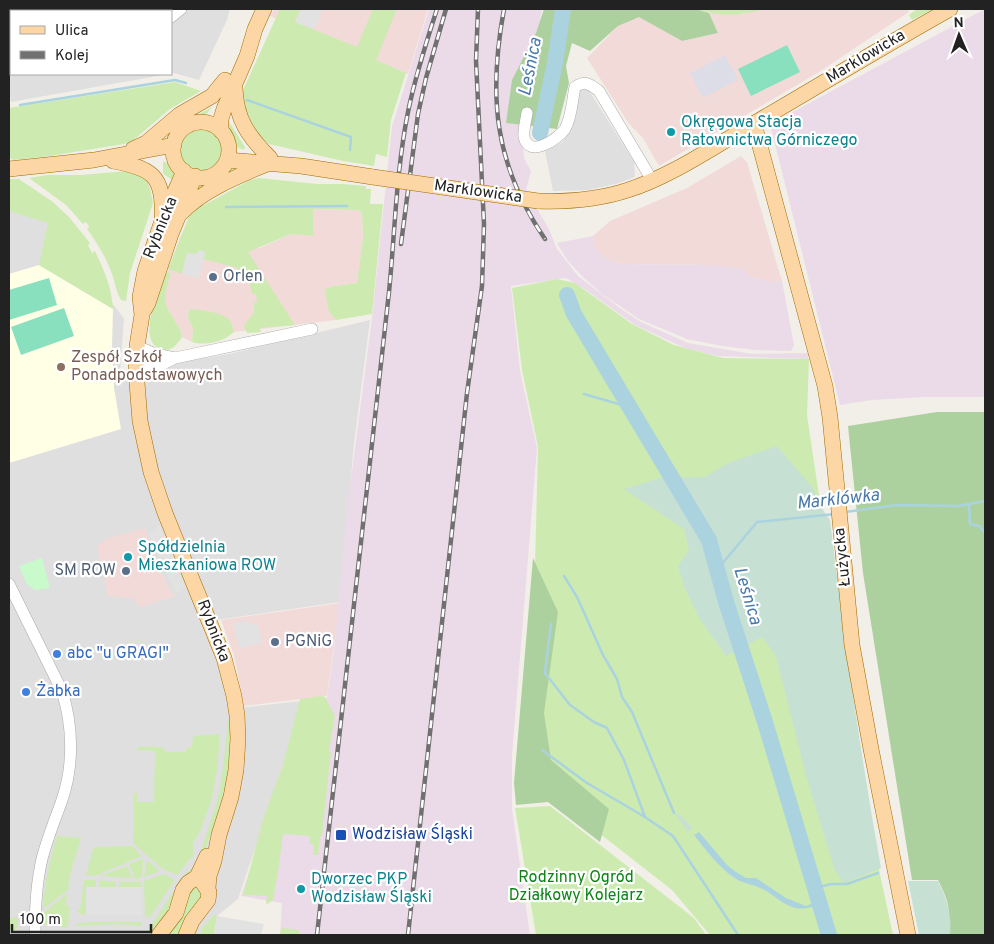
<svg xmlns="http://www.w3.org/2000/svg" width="994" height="944" viewBox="0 0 994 944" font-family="Overpass,sans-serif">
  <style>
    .residential { fill: #e0dfdf; fill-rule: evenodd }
    .commercial { fill: #f2dad9 }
    .industrial { fill: #ebdbe8 }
    .education { fill: #ffffe5 }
    .grass { fill: #cdebb0 }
    .forest { fill: #add19e }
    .wetland { fill: #c6e0d4 }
    .park { fill: #c8facc }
    .pitch { fill: #88e0be }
    .parking { fill: #e2e2e2 }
    .plaza { fill: #dddde8 }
    .water { fill: #aad3df }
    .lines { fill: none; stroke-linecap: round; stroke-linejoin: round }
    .stream { stroke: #aad3df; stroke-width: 2.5 }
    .river { stroke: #aad3df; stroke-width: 16 }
    .minor-casing { stroke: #a9a9a9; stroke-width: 12 }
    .major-casing { stroke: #a06b00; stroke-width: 16 }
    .minor { stroke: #fff; stroke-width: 11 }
    .major { stroke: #fcd6a4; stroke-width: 15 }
    .rail-casing { stroke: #707070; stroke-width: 4.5 }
    .rail { stroke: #fff; stroke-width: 2.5; stroke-dasharray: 8; stroke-linecap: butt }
    .major-bridge-casing { stroke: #a06b00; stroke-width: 16; stroke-linecap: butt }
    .major-bridge { stroke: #fcd6a4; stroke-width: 15 }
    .culture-dot { fill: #0f9aa8; stroke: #fff; stroke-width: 2 }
    .service-dot { fill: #5c6f8a; stroke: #fff; stroke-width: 2 }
    .education-dot { fill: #8d6e63; stroke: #fff; stroke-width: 2 }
    .shop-dot { fill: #3f7fe0; stroke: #fff; stroke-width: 2 }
    .transit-dot { fill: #1a4fb4; stroke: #fff; stroke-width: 2 }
    .labels { text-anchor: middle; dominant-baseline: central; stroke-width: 4.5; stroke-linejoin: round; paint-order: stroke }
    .street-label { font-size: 16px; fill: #222; stroke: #fff }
    .culture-label { font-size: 16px; fill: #0d838f; stroke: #fff; text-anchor: start }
    .service-label { font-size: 16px; fill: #4e5e75; stroke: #fff; text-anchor: start }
    .education-label { font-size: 16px; fill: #785e54; stroke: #fff; text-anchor: start }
    .shop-label { font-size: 16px; fill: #366cbe; stroke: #fff; text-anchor: start }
    .transit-label { font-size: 16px; fill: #164399; stroke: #fff; text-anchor: start }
    .park-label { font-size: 16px; fill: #0c8416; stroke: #fff }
    .water-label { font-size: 18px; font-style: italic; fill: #4a7aab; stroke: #fff }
  </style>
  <rect width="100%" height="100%" fill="#f2efe9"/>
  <path class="residential" d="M9,9H230L227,20L199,80L174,73L11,102L9,89ZM11,11H171V74H11Z
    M588,89L634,162L635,177L619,183L589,190L553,191L545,151L562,142L569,132L576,116L578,91Z
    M9,183L40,203L61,240L124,318L120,372L229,354L370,320L354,444L340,602L203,622L221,675L229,709L300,701L290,745L238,899L216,917L209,935H9Z"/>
  <path class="commercial" d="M274,9H428L408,74L270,16Z
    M762,9H907L909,12L819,72L659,166L643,138L629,124L587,58L618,26L639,16L682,41L718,33L709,13L742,14Z
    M741,156L747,162L782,281L772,282L751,277L741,268L715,265L621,264L609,260L600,254L595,248L593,236L610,221L687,188Z
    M312,209L358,210L362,213L363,238L357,283L335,286L329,312L336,320L234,332V330L215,314L189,309L188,318L193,328L192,342L182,337L181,331L166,306L164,298L170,273H167L181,235L260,248L291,234L313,236Z
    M145,528L151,546L169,588L175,596L140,607L132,598L108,596L97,547L106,539Z
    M340,603L327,696L244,706L234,655L221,620Z"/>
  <path class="industrial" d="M429,9H542L521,128L524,158L531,171L526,190L549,229L557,249L578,276L621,309L641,322L688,343L752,354L808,353V359L717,356L685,348L635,325L586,290L566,278L511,286L520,371L537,448L512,755V809L530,935H280L282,903L241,896L275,797L301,702L327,698L334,650L348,502L372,318L392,126Z
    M985,9V397H925L872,400L840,405L770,124Z
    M593,236L595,248L600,254L609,260L621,264L715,265L741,268L751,277L772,282L782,281L794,345L791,351L755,350L722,346L687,339L639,319L602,294L583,277L567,260L557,243Z"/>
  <path class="education" d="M39,265L113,309L112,346L114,388L121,429L9,463V274Z"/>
  <path class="grass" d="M280,9H301L295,22L357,47L373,9H397L376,60L406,73L391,120L387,157L376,154L374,166L343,161L269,144L257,133L247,113L243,101V90Z
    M695,9H765C739,16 721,17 695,9Z
    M917,9H934L912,20L909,15Z
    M175,82L201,91L170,109L130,143L43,157L13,160L9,157V108Z
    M212,107L206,115L187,122L180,127L169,140L162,141L182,123Z
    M227,114L230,123L245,147L244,150C225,144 226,130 227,114Z
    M179 149a22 22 0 1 1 44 0a22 22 0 1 1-44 0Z
    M163,161L173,166L176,174V182L163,174Z
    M241,166L194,191L200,182L210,180L229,167Z
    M128,171L145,178L150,188L153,203L130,273L126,301L121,300C116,292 115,282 112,274C106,257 97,243 87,229L89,227L86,222L83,224L66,205L29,178L47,175H80Z
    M259,178L317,184H342L366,186V189H371L370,204H383L372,314L336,320L329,312L325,289L335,286L357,283L363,238L362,213L358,210L313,209V236L291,234L248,252L295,325L260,328L261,332L247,333L244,326L254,312V303L257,302L256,294H252L249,280L246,274L238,272V268L203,259L205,252L195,254L187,253L182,274L168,269L190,214L201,204L204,205L250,180Z
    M9,179H19L53,202L69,217L90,243L88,245L92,253L95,251C104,270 112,288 113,309L39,265L48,223L9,211Z
    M165,273H171C160,308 165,302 181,331L182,337C175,348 169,354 155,346C140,330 159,292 165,273Z
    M557,279L575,283L632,324L674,345L723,358L809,359L807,415L865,804L893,935H710L672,890L554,798L541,707L535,567L538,447L522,370L512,288Z
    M189,309C199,309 217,312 226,317C231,321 233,326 234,332C223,342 206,346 192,342L193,328L188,318Z
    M320,696L325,697L335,716L329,751L331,752L322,836L320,837L318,855H313L314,844H309L310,836L283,834L278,872L273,900L266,905L267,896L243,895L263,819L283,765L300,699Z
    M229,718C231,723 230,731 230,737C231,780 216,821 201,861L199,859C204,838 213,817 218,796C224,770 225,744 229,718Z
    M220,734L217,771L212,798L201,830L193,843V857L190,858L178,875L164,870L133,843L134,794L137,793V802H154L155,751L138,750V747H162L166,752H186V748L192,747L193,736Z
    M550,806L694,918L706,935H536L515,808Z
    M57,836L81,838L69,878L68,890L43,909C45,883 49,861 57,836Z
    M132,846L142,856L95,876L86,875L93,849L96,847Z
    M143,859L142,877L135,879L129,864Z
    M147,860L160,871L144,877Z
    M127,866L132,878L100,876Z
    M194,867L177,901L158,929L146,933L186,873Z
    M164,874L175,880L150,917H145L144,881Z
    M84,880H96V887H86V915H82L77,912V910H80Z
    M99,880L116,882V887H99Z
    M119,882H141L142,887H119Z
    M198,888L203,894L182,935H166L192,889Z
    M68,893L65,905H70L68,926L64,928L59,926L46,925L43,923V913Z
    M214,915L217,916L214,935H199L203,927Z
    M9,918H18V928L14,931H9Z
    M90,922H142V926L119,924L77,926L76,924Z
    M281,928L299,930V935H280Z"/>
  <path class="forest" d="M544,9H695L709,13L718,33L682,41L639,17L618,26L590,51L572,43L566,66L569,83L557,129L506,123L512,80L536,33Z
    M937,412H985V935H945C952,911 949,902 938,880H912L863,573L848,426Z
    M533,558L558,612L544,713L551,760L609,809L600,842L548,802L516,805L514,783Z"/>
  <path class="wetland" d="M777,446L813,488L817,501L830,520C844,637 860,752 881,868L844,883L835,871L807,779L776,656L762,637L726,656L699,618L684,586L678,566L689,550L684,529L624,489L660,478L705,477L728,463Z
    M674,813L680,815L692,827L688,832Z
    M908,881H938C947,899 952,915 950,935H919Z"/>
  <path class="park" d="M42,558L50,588L35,590L27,584L19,566Z"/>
  <path class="pitch" d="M787,45L800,72L751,96L738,69Z
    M49,278L57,305L9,320V290Z
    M64,308L74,336L21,355L11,327Z"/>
  <path class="parking" d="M301,9H323L314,29L295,22Z
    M200,250L205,252L199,278L182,274L187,253L195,254Z
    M160,524L186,587L178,593L174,591L149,534Z
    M248,620L249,625L257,623L262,643L239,648L233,624Z
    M86,887H142V915H86Z
    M217,916L264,924L261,935H214Z"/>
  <path class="plaza" d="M725,55L738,80L703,98L690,73Z"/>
  <path class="water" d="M699,832L727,865L736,872L746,878H756L786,898L806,906L818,901L820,904C795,914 788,906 768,892C759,886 749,885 740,881C723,873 705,849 694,835Z"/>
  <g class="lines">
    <path class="stream" d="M247,100L351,137L350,150
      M20,105L175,80L186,83
      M226,207L347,206
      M584,394L629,407
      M969,505L970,524L979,526L985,533
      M845,512L897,505L959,506L985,501
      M717,570L757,522L835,514
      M564,576L577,597L603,655L617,679L622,697L632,712L674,813
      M551,624L545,673L570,705L594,722L607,728L624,760L645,817L673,836L738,935
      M542,750L587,783L645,817
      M815,888L831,884H847L878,873"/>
    <path class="river" d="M540,133L555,63L563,9
      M567,295L574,314L709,540L726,602L765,722L829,935"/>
    <g class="minor-casing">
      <path id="minor" d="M171,17L181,9
        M9,52H11
        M527,113C526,120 523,131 524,137C529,159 558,139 565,129C572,116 572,101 575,87C586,80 589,84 599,91L652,180
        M137,346L155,354L175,358
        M136,370L163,364L175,358L312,329
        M9,584L62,691C73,726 74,765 62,800C55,820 47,839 42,859C36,884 35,910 35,935"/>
    </g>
    <g class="major-casing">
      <path id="major" d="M235,88C236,119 248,136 270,158
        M173 150a28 28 0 1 1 56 0a28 28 0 1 1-56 0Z
        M754,124L825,386L830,417L852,645L871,749L908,935
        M221,131V119L224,109L247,56L255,29L264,9
        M133,149L146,143L179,115L212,96L225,80
        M227,160L301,166L373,177
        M113,161C151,168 164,175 162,216
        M9,169L94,160L174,145
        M184,171L161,224L145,271L140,297L142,315L137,346L136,370L140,421L151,472L165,513L224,658L234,696L237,715L238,739L236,770L231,797L219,835L214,861L209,876L208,888
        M538,201C568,202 598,200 628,190C669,177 710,149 748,127C815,88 882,47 950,9
        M181,213C203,190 238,176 267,164
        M144,310L148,303L171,234L195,176
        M159,935L176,913L183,890L188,883L197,877L207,856
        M186,935L192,921L208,900L209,892L203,883"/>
    </g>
    <use href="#minor" class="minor"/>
    <use href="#major" class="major"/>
    <g class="rail-casing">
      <path id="rail" d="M504,9C488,96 494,164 545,239
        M401,244L418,114L426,78L446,9
        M317,935L389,292C395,232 396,172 408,112C415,77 426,43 437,9
        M408,935L467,393L482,286L484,224L476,61L478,9"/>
    </g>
    <use href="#rail" class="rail"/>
    <g class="major-bridge-casing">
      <path id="major-bridge" d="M373,177L538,201"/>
    </g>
    <use href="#major-bridge" class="major-bridge"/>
  </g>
  <g class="culture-dot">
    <circle cx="671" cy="132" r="5"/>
    <circle cx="128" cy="557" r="5"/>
    <circle cx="301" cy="889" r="5"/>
  </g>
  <g class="service-dot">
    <circle cx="213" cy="277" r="5"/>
    <circle cx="126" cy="571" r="5"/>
    <circle cx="275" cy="642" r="5"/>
  </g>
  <circle class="education-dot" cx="61" cy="367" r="5"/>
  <g class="shop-dot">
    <circle cx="57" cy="654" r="5"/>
    <circle cx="26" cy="692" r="5"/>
  </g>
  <rect class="transit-dot" x="335" y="829" width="12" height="12" rx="2.5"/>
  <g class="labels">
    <g class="street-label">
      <text transform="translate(866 57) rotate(-31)">Marklowicka</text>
      <text transform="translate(478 192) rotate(8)">Marklowicka</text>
      <text transform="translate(161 228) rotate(-68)">Rybnicka</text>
      <text transform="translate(843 557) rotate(-96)">Łużycka</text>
      <text transform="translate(213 631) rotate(69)">Rybnicka</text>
    </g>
    <g class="culture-label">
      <text x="681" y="123">Okręgowa Stacja<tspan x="681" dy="18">Ratownictwa Górniczego</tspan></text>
      <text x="138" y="548">Spółdzielnia<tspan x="138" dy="18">Mieszkaniowa ROW</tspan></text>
      <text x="311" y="880">Dworzec PKP<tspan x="311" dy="18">Wodzisław Śląski</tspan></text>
    </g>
    <g class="service-label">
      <text x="223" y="277">Orlen</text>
      <text x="116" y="571" text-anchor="end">SM ROW</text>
      <text x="285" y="642">PGNiG</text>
    </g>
    <g class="education-label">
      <text x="71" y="358">Zespół Szkół<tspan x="71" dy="18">Ponadpodstawowych</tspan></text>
    </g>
    <g class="shop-label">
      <text x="67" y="654">abc "u GRAGI"</text>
      <text x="36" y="692">Żabka</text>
    </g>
    <g class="transit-label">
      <text x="352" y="835">Wodzisław Śląski</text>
    </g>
    <g class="park-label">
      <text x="576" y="878">Rodzinny Ogród<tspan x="576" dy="18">Działkowy Kolejarz</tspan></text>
    </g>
    <g class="water-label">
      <text transform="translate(531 67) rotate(-79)">Leśnica</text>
      <text transform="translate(838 500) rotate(-6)">Marklówka</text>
      <text transform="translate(747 596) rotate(73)">Leśnica</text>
    </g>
  </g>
  <rect width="994" height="944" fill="none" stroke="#222222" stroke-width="20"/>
  <rect x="10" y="10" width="162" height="65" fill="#ffffff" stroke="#a7a7a7"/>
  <rect x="20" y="26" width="25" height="8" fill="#fcd6a4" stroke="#a7a7a7"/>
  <text x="55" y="35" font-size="15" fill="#222222">Ulica</text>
  <rect x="20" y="51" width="25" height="8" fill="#707070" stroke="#a7a7a7"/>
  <text x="55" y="60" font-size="15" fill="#222222">Kolej</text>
  <g transform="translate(959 35) rotate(358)" stroke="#ffffff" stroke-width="4" paint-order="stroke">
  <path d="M0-4L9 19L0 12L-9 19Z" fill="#222222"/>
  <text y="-8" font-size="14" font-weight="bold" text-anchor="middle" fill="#222222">N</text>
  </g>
  <path d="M12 924v8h139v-8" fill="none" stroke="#222222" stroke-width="2.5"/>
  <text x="20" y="924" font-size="15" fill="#222222" stroke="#ffffff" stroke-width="4" paint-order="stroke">100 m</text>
</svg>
